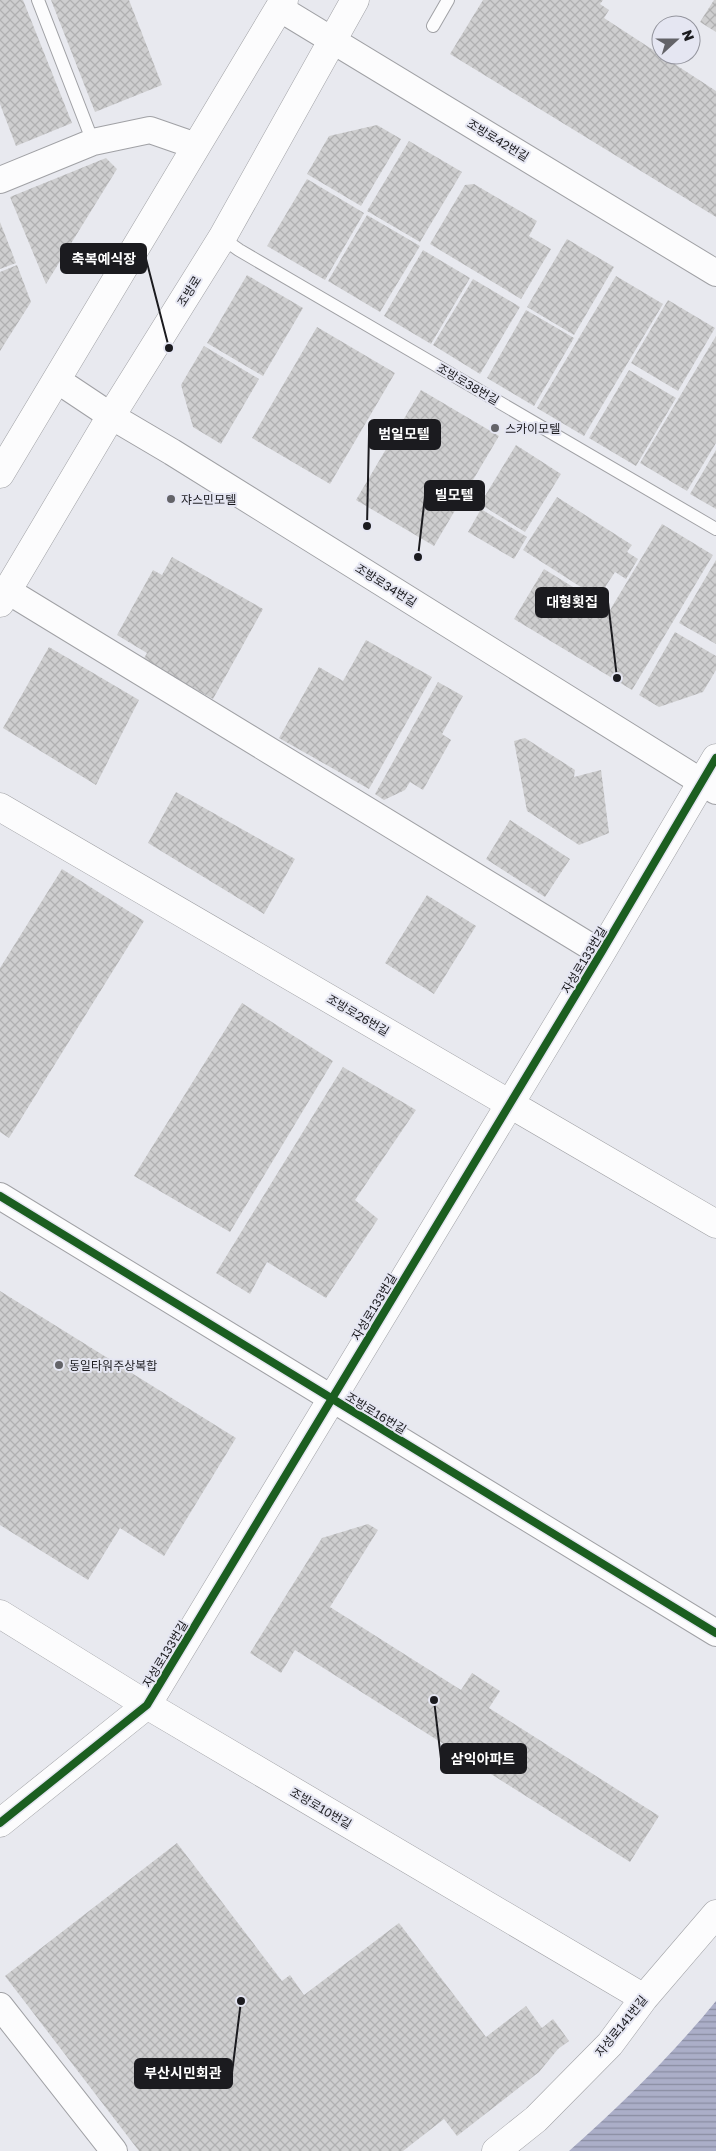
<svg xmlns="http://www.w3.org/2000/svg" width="716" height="2151" viewBox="0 0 716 2151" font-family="'Golos Text','Noto Sans KR',sans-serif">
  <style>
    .water { fill: url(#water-rules) }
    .building { fill: url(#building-cross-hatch) }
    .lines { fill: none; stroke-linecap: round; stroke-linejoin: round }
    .lane-casing { stroke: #a0a1a5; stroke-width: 14 }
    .street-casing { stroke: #a0a1a5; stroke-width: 28 }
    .secondary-casing { stroke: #a0a1a5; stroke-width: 29 }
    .lane { stroke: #fcfcfd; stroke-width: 12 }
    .street { stroke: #fcfcfd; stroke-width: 26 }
    .secondary { stroke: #fcfcfd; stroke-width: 28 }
    .cycleway-casing { stroke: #e5e6f2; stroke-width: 11 }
    .cycleway { stroke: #1b5e20; stroke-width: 8 }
    .poi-dot { fill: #636368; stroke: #e5e6f2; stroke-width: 2 }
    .labels { text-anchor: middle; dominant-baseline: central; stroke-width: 4; stroke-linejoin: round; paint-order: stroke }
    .street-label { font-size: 12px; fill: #1b1b1f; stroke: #e5e6f2 }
    .poi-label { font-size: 12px; fill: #1b1b1f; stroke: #e5e6f2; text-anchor: start }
    .leader { fill: none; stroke: #1b1b1f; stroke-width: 2 }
    .callout-dot { fill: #1b1b1f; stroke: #e5e6f2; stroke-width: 2 }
    .callout { fill: #1b1b1f; stroke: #1b1b1f; stroke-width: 2 }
    .callout-label { font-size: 14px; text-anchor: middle; font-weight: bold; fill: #fff }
  </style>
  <defs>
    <pattern id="water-rules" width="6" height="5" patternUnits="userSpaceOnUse" patternTransform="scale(1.25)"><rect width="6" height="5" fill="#abaec8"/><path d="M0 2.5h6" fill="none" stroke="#8a8da2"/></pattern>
    <pattern id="building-cross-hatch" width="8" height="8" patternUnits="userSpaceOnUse" patternTransform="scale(1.25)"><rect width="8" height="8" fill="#cececf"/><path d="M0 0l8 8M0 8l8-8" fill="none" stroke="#b0b0b1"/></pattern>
  </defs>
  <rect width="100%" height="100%" fill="#e8e9ef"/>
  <path class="water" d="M716,2001V2151H569C621,2105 672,2055 716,2001Z"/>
  <path class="building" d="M0,0H23L72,123L16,146L0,104Z
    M51,0H129L162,85L95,112Z
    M483,0H603L600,4L609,10L604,18L716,91V217L450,54Z
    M714,0H716V32L700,22Z
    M377,125L401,139L361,206L307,174L329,136Z
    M409,141L462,172L420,242L367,211Z
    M106,158L117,169L46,284L10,197Z
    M307,179L364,213L325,280L267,246Z
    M474,184L537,221L529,236L551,249L521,299L430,244L465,185Z
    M367,215L420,246L380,312L328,281Z
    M0,222L16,263L0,269Z
    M567,239L614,267L574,335L527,307Z
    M423,250L470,278L431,344L384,316Z
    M17,265L31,302L0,351V272Z
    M247,275L303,308L263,376L207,343Z
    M616,276L663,304L584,436L537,408Z
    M473,279L520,307L480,374L433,345Z
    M668,300L715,328L678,391L631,363Z
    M526,310L574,338L534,406L487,378Z
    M317,327L395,373L330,484L252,438Z
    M716,336V443L687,491L640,463Z
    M204,346L259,379L221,444L193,427L181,385Z
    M629,370L676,398L636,466L589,438Z
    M421,390L499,436L434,546L356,500Z
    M516,445L561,474L525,532L480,504Z
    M716,450V509L690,494Z
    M557,497L632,545L627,552L638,559L626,579L615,572L598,598L523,550Z
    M481,509L527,537L514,559L468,532Z
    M662,524L713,555L632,690L514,619L544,569L610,610Z
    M172,557L263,609L213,699L143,660L147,653L117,635L153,570L162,575Z
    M716,560V644L679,623Z
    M675,632L716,656V670L703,692L659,707L639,695Z
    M366,640L432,677L369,789L279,738L319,667L343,681Z
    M49,647L139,700L96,785L3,728Z
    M438,682L463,696L442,734L451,740L423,790L410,782L405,790L384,800L375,794Z
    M525,738L575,770L574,777L601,770L609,833L579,845L527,811L514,741Z
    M176,792L295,859L264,914L148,843Z
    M510,820L570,859L545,897L486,859Z
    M62,869L144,921L9,1138L0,1132V968Z
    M427,895L476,926L434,994L385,963Z
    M242,1003L333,1061L230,1232L134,1176Z
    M343,1067L416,1110L355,1200L378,1219L326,1298L267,1262L250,1294L216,1273Z
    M0,1291L236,1438L164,1556L120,1528L88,1580L0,1525Z
    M368,1524L378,1530L330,1607L461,1690L472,1673L500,1691L489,1708L659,1816L630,1862L295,1650L281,1673L250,1653L322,1538Z
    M177,1843L282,1981L290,1975L304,1995L399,1923L486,2037L526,2006L542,2028L553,2019L569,2041L558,2049L539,2072L457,2136L444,2119L403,2151H139L5,1976Z"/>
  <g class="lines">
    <g class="lane-casing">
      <path id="lane" d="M38,0L93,142
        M433,26L448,0
        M222,238L239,250L716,529"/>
    </g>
    <g class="street-casing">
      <path id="street" d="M279,8L716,273
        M0,180L93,142L150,130L196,146
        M57,380L111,416L172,452L716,791
        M8,591L601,953
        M0,1196L716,1633
        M0,2006L114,2151"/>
    </g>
    <g class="secondary-casing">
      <path id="secondary" d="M0,474L284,0
        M0,603L111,416L222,238L355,0
        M0,807L716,1224
        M0,1614L147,1705L644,1998
        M0,1823L147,1705L601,953L716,758
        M496,2151L536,2119L610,2044L644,1998L716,1914"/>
    </g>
    <use href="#lane" class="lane"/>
    <use href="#street" class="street"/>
    <use href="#secondary" class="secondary"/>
    <g class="cycleway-casing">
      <path id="cycleway" d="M0,1196L716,1633
        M0,1823L147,1705L601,953L716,758"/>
    </g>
    <use href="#cycleway" class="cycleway"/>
  </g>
  <g class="poi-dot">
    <circle cx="495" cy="428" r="5"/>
    <circle cx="171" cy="499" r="5"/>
    <circle cx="59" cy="1365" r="5"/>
  </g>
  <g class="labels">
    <g class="street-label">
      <text transform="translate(498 140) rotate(31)">조방로42번길</text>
      <text transform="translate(189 291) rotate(-58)">조방로</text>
      <text transform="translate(468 384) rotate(30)">조방로38번길</text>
      <text transform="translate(386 585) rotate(32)">조방로34번길</text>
      <text transform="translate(584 960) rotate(-59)">자성로133번길</text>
      <text transform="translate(358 1015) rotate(30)">조방로26번길</text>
      <text transform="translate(374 1307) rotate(-59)">자성로133번길</text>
      <text transform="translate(376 1413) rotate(31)">조방로16번길</text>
      <text transform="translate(165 1654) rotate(-59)">자성로133번길</text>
      <text transform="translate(321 1808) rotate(30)">조방로10번길</text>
      <text transform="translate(621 2026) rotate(-51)">자성로141번길</text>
    </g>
    <g class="poi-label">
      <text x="505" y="428">스카이모텔</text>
      <text x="181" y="499">쟈스민모텔</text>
      <text x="69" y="1365">동일타워주상복합</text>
    </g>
  </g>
  <path class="leader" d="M169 348L146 259M367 526L369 434M418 557L425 496M617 678L608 602M434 1700L441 1759M241 2001L232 2073"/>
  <g class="callout-dot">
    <circle cx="169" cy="348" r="5"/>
    <circle cx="367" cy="526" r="5"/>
    <circle cx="418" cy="557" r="5"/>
    <circle cx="617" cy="678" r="5"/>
    <circle cx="434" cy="1700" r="5"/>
    <circle cx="241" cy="2001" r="5"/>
  </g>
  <g class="callout">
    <rect x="61" y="244" width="85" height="29" rx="5"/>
    <rect x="369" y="420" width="71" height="29" rx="5"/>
    <rect x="425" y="481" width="59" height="29" rx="5"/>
    <rect x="536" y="588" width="72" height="29" rx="5"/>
    <rect x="441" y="1744" width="85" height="29" rx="5"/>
    <rect x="135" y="2059" width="97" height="29" rx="5"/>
  </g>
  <g class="callout-label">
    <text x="104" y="264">축복예식장</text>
    <text x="404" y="439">범일모텔</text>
    <text x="454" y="500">빌모텔</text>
    <text x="572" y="607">대형횟집</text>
    <text x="483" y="1764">삼익아파트</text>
    <text x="183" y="2078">부산시민회관</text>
  </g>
  <g transform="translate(676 40) rotate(69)"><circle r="24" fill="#e5e6f2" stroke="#94959e"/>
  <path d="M0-4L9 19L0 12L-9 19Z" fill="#636368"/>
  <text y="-8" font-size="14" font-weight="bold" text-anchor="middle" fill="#1b1b1f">N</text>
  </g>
</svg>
